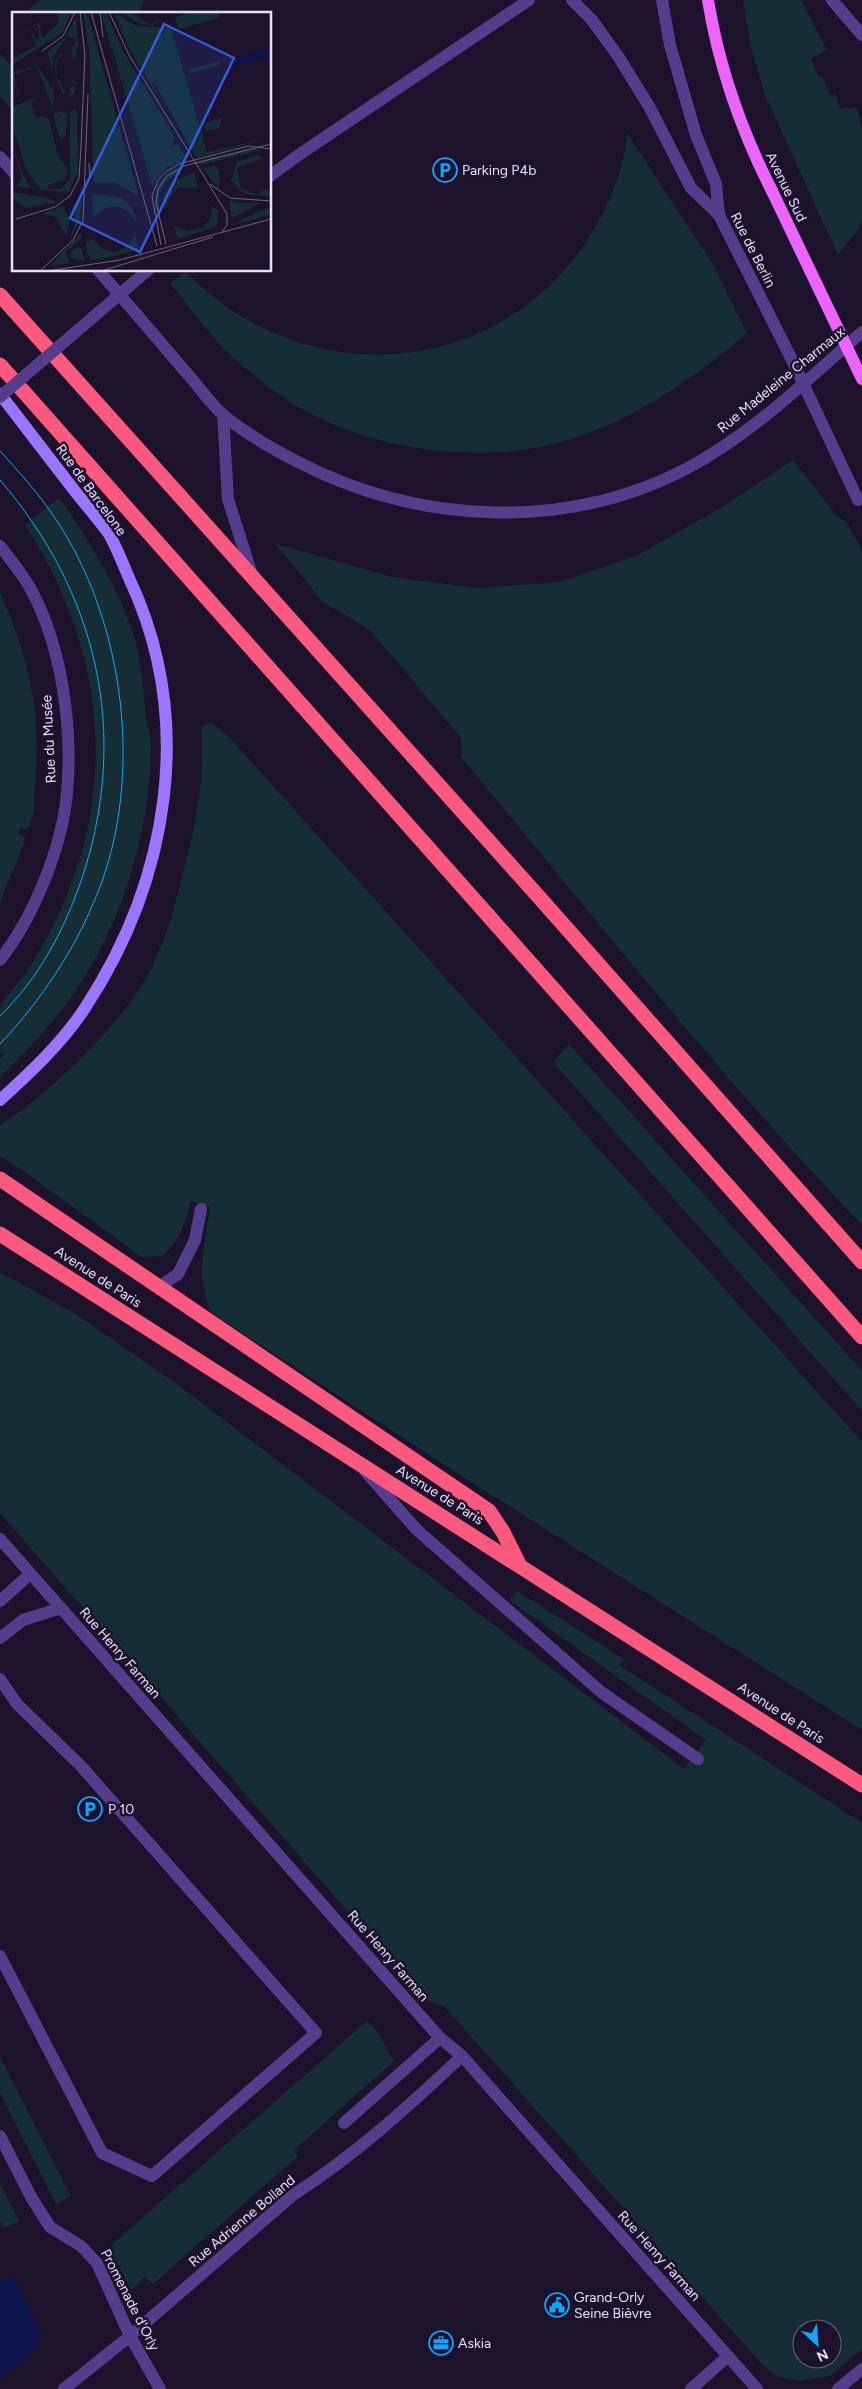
<svg xmlns="http://www.w3.org/2000/svg" width="862" height="2389" viewBox="0 0 862 2389" font-family="Figtree,sans-serif">
  <style>
    .green { fill: #152e36; fill-rule: evenodd }
    .water { fill: #0c134a }
    .lines { fill: none; stroke-linecap: round; stroke-linejoin: round }
    .lane { stroke: #543d8a; stroke-width: 12 }
    .street { stroke: #543d8a; stroke-width: 12 }
    .secondary { stroke: #9b75fe; stroke-width: 12 }
    .primary { stroke: #eb65fd; stroke-width: 12 }
    .highway { stroke: #fd597e; stroke-width: 15 }
    .tram { stroke: #0ba7fd; stroke-width: 1 }
    .lane-bridge { stroke: #543d8a; stroke-width: 12 }
    .street-bridge { stroke: #543d8a; stroke-width: 12 }
    .primary-bridge { stroke: #eb65fd; stroke-width: 12 }
    .labels { text-anchor: middle; dominant-baseline: central; stroke-width: 5; stroke-linejoin: round; paint-order: stroke }
    .poi-label { font-size: 14px; fill: #e9ddff; stroke: #1d122c; text-anchor: start }
    .street-label { font-size: 14px; fill: #e9ddff; stroke: #1d122c }
    .inset-road { fill: none; stroke: #6f6380; stroke-width: 1 }
    .view { fill: #315cdc; fill-opacity: 0.15; stroke: #315cdc; stroke-width: 2.5 }
    .inset-edge { fill: none; stroke: #e9ddff; stroke-width: 2.5 }
  </style>
  <rect width="100%" height="100%" fill="#1d122c"/>
  <path class="green" d="M39,0H144L139,14H24Z
    M743,0H801L827,50L811,59L819,77L822,76L831,96L835,94L840,109L856,107L862,128V220L858,230L838,255L765,95L750,43Z
    M0,54L14,69V112L0,97Z
    M627,133L714,266L747,333C696,377 641,415 577,437C488,468 370,452 290,402C272,391 255,376 239,363C212,340 192,310 170,283L186,272C298,388 483,383 580,251C604,217 624,175 627,133Z
    M793,460L835,514L847,523L862,551V1225C720,1077 593,916 462,758L461,738L370,630L322,601L276,544L392,577L476,588L560,582L638,555L719,509Z
    M59,498C86,534 122,594 134,637C140,657 142,677 144,697C145,707 145,718 148,727C149,732 151,736 151,742C151,822 128,907 85,976C62,1014 32,1046 0,1077V1059L4,1055L0,1052C0,1038 0,1020 0,1007C2,1000 18,984 23,977C37,956 50,933 60,911C120,781 102,643 25,525Z
    M0,592C30,662 41,708 35,785C34,798 35,818 27,829L20,828L18,834L24,836L25,841L0,902Z
    M211,722L230,738L862,1442V1730L454,1471L212,1313C194,1276 205,1246 210,1207L191,1201C184,1224 181,1239 163,1256L142,1257L26,1173L0,1156V1125C48,1096 119,1026 146,978C164,946 173,912 182,878C195,828 206,779 201,728Z
    M569,1044L862,1371V1411L553,1062Z
    M0,1272L77,1315L178,1385L684,1769L706,1740L509,1600L517,1591L624,1659L619,1665L862,1823V2349L830,2376L799,2381L775,2376L759,2361L444,2006L425,2000L0,1513ZM802,2329H832V2359H802Z
    M367,2021L376,2030L394,2061L294,2150L298,2156L153,2284L145,2276L132,2290L108,2248Z
    M0,2057L71,2196L56,2204L0,2093Z
    M0,2183L19,2221L4,2228L0,2220Z"/>
  <path class="water" d="M13,2275L41,2333L39,2345L0,2379V2284Z"/>
  <g class="lines">
    <path class="lane" d="M572,0L592,20L618,56L650,108L691,188L719,215
      M270,176L300,154L529,0
      M159,1287L178,1274L195,1240L201,1209
      M365,1471L416,1529L601,1692L698,1759
      M0,1601L30,1574
      M0,1638L23,1620L61,1608
      M0,1679L17,1704L81,1766L316,2033L152,2176L102,2153L0,1956
      M344,2123L440,2038"/>
    <path class="street" d="M662,0L670,45L696,135L716,184L719,215
      M832,0L862,35
      M0,157L14,173
      M98,270C127,303 156,337 184,370C197,384 209,402 223,415C245,433 271,448 296,461C417,524 564,532 686,469C752,434 806,381 862,332
      M223,414L228,499L252,575
      M0,546C10,559 21,572 29,586C62,644 73,728 67,793C62,847 34,917 0,960
      M0,1539L440,2038L462,2056L757,2389
      M0,2136L31,2197L50,2227L81,2246L97,2263L130,2336L160,2389
      M64,2389L130,2336L293,2195C354,2156 409,2106 462,2056
      M691,2389L728,2356
      M838,2389L862,2369"/>
    <path class="secondary" d="M0,394C25,426 49,458 74,490C85,504 98,519 109,534C117,548 123,564 129,578C196,720 169,880 85,1008C62,1043 31,1072 0,1100"/>
    <path class="primary" d="M708,0C719,68 741,130 772,191"/>
    <path class="highway" d="M0,295L538,896L862,1262
      M0,365L862,1337
      M0,1179L489,1511L503,1532L518,1562
      M0,1234L862,1785"/>
    <path class="tram" d="M0,451C19,472 39,494 55,518C125,622 144,776 98,892C75,950 42,999 0,1044
      M0,480C98,594 130,734 82,878C65,929 39,978 0,1016"/>
    <path class="lane-bridge" d="M0,397L148,270"/>
    <path class="street-bridge" d="M719,215L792,360L858,500"/>
    <path class="primary-bridge" d="M772,191L862,379"/>
  </g>
  <defs>
    <g id="parking-ring" transform="scale(1.25)"><circle r="9.5" fill="#1d122c" stroke="#0ba7fd" stroke-width="1.5"/><path d="M-3.5-5.5H1a3.5 3.5 0 0 1 0 7H-1V5.5H-3.5ZM-1-3.4V-.6H.8a1.4 1.4 0 0 0 0-2.8Z" fill="#0ba7fd"/></g>
    <g id="civic-ring" transform="scale(1.25)"><circle r="9.5" fill="#1d122c" stroke="#0ba7fd" stroke-width="1.5"/><path d="M-.6-6.5H3V-4.5H.6V-3L4-1V1h2V6H-6V1h2V-1L-.6-3ZM-1.2 2.5V6h2.4V2.5Z" fill="#0ba7fd"/></g>
    <g id="office-ring" transform="scale(1.25)"><circle r="9.5" fill="#1d122c" stroke="#0ba7fd" stroke-width="1.5"/><path d="M-6-3h4V-5.5h4V-3h4V5H-6ZM-1-4.5V-3h2v-1.5ZM-6 0V1H6V0Z" fill="#0ba7fd"/></g>
  </defs>
  <g fill-rule="evenodd">
    <use href="#parking-ring" x="445" y="170"/>
    <use href="#parking-ring" x="90" y="1809"/>
    <use href="#civic-ring" x="557" y="2305"/>
    <use href="#office-ring" x="441" y="2343"/>
  </g>
  <g class="labels">
    <g class="poi-label">
      <text x="462" y="170">Parking P4b</text>
      <text x="108" y="1809">P 10</text>
      <text x="574" y="2297">Grand-Orly<tspan x="574" dy="16">Seine Bièvre</tspan></text>
      <text x="458" y="2343">Askia</text>
    </g>
    <g class="street-label">
      <text transform="translate(786 187) rotate(64)">Avenue Sud</text>
      <text transform="translate(753 250) rotate(63)">Rue de Berlin</text>
      <text transform="translate(781 380) rotate(-39)">Rue Madeleine Charmaux</text>
      <text transform="translate(91 490) rotate(54)">Rue de Barcelone</text>
      <text transform="translate(49 739) rotate(-93)">Rue du Musée</text>
      <text transform="translate(98 1277) rotate(33)">Avenue de Paris</text>
      <text transform="translate(440 1495) rotate(32)">Avenue de Paris</text>
      <text transform="translate(120 1653) rotate(49)">Rue Henry Farman</text>
      <text transform="translate(781 1713) rotate(33)">Avenue de Paris</text>
      <text transform="translate(388 1956) rotate(49)">Rue Henry Farman</text>
      <text transform="translate(242 2221) rotate(-40)">Rue Adrienne Bolland</text>
      <text transform="translate(659 2256) rotate(48)">Rue Henry Farman</text>
      <text transform="translate(130 2300) rotate(63)">Promenade d'Orly</text>
    </g>
  </g>
  <g transform="translate(12 12)">
    <rect width="259" height="259" fill="#1d122c"/>
    <path d="M48,0H59L51,20L0,53V47L24,34L18,18L4,21L18,17L23,26L27,27V15L22,12L27,11L31,25L44,14ZM71,0L76,4L127,185L105,171H82L77,37ZM89,0H94L111,39L163,125L159,134L166,132L175,148L155,155L140,173L93,13L123,133ZM100,0L114,25L103,1L124,14L159,16L195,140L259,126L184,146L142,70L140,71L150,90L118,38ZM108,0H116L138,12L146,9L142,13L129,12ZM181,0H206L207,6L167,17L163,5ZM64,4L66,34L63,46L60,45V34H63V26L55,25L41,45L40,60L36,40L55,23ZM47,43H53L45,46L44,64L54,82H59L58,76L63,74L60,69H63V80L58,84L51,81L44,67L43,50ZM208,49V53L178,61L177,57ZM25,53L42,80L41,97L25,54L2,63L7,84L0,86L6,83L0,61ZM26,85L19,90L24,106L33,104L37,108L46,144L56,157L53,168L36,173V177H48L58,167V100L63,97L65,101L66,158L57,180L29,178L14,157L0,112V95ZM48,100L55,101L56,105L53,125L49,128L42,108V102ZM210,106L207,116L194,119L192,111ZM1,134L11,163L19,177L4,174L10,167ZM236,136L249,138L188,153L186,149ZM245,143L251,146L225,156L229,177L248,183V179L258,177L259,184L238,183L230,180L219,168L224,151ZM170,154L171,157L153,170L147,182V197H143L145,174L155,161ZM202,154L207,158V178L191,157ZM182,160L186,175L166,176L157,186L155,195L151,194L152,183L159,171ZM0,180L33,186L46,190L14,196L0,186ZM87,182L110,186L120,196L125,210L117,200L105,194L92,196L82,205L80,183ZM70,186L67,212L57,228L63,212V193ZM217,189L228,191H249L220,206ZM50,194L58,208L54,224L43,205L30,202ZM200,194L206,198L205,214L166,227L162,214L175,219L190,216L198,207ZM259,196V202L219,214L247,199ZM69,220V227L54,240L58,251L38,254ZM123,223L127,238L84,248H79L75,242L74,231L81,227L90,237L103,240L115,235ZM67,235L69,236L73,249L58,246L59,240Z" fill="#152e36"/>
    <path d="M259,37V44L217,55L218,48Z" fill="#0c134a"/>
    <path class="inset-road" d="M68,0L73,43L69,135M79,0L145,234M88,0L91,25M97,0L117,43L188,158M30,39L51,24L63,0M77,151L78,166M188,158L215,202V213L210,220M198,172L218,186L259,189M4,207L43,195L58,184L67,166L69,135M154,232L144,191L146,177L155,164L172,154L259,132M149,233L140,184L146,168L155,159L167,152L236,134L259,137M28,259L61,228L71,209L76,82M35,259L108,248L259,207M89,259L201,225"/>
    <path class="view" d="M152,12L222,46L128,240L58,206Z"/>
    <rect width="259" height="259" class="inset-edge"/>
  </g>
  <g transform="translate(817 2344) rotate(154)"><circle r="24" fill="#1d122c" stroke="#6f6380"/>
  <path d="M0-4L9 19L0 12L-9 19Z" fill="#0ba7fd"/>
  <text y="-8" font-size="14" font-weight="bold" text-anchor="middle" fill="#e9ddff">N</text>
  </g>
</svg>
